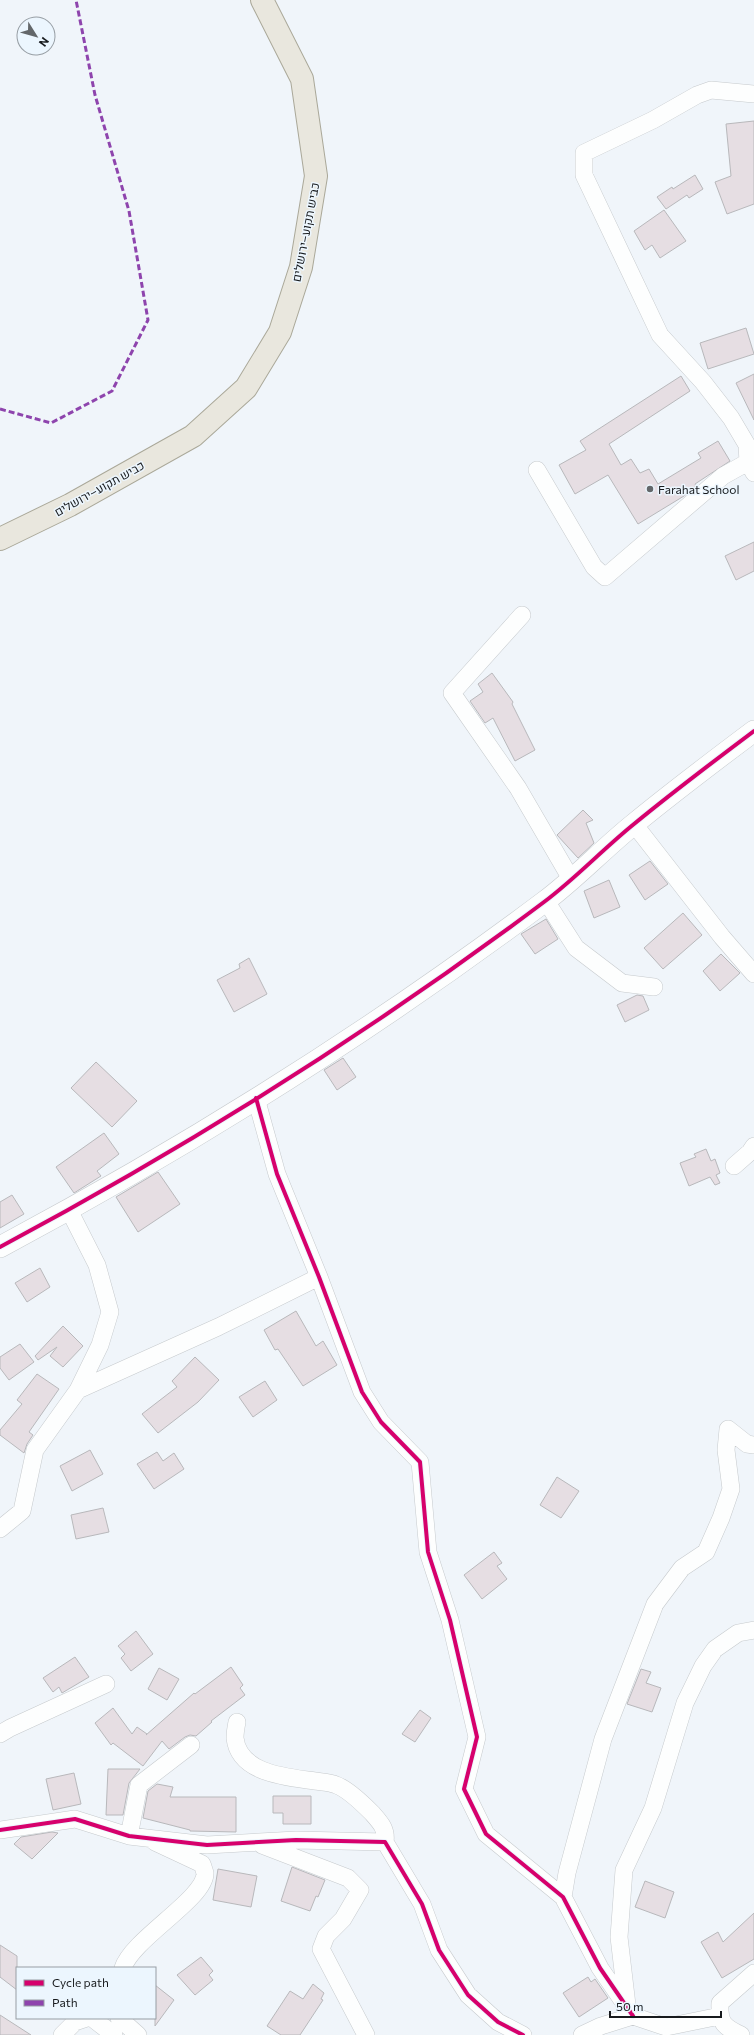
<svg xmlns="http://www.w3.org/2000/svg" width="754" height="2035" viewBox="0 0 754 2035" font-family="Commissioner,Heebo,sans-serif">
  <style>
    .building { fill: #e6dee3; stroke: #b8b8bb }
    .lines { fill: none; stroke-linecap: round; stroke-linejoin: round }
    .minor-casing { stroke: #c6cacd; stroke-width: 18 }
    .tertiary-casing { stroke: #c6cacd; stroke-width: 22 }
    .primary-casing { stroke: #aaa899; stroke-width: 24 }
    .minor { stroke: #fdfefe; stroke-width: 17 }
    .tertiary { stroke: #fdfefe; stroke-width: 21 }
    .primary { stroke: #e9e7de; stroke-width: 22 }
    .quiet { stroke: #8e44ad; stroke-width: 3; stroke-dasharray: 6 3; stroke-linecap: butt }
    .cycleway-casing { stroke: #ecf6fe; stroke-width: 6 }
    .cycleway { stroke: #d6006c; stroke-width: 4 }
    .poi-dot { fill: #63676a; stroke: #ecf6fe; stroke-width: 1.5 }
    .labels { text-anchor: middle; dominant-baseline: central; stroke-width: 3; stroke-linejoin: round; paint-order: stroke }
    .street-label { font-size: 12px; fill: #171a1d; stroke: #ecf6fe }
    .poi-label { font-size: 12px; fill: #171a1d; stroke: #ecf6fe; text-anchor: start }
  </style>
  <rect width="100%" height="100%" fill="#f0f5fa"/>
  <path class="building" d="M754,121V204L727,214L715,182L731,176L726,124Z
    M695,175L703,189L689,198L687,195L666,209L657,197L672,187L673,189Z
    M664,210L686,241L660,258L652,245L645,250L634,231Z
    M746,328L754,354L708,369L700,343Z
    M754,374V420L736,383Z
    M681,376L690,391L609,444L621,465L631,459L640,473L649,469L658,484L701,458L698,453L718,441L730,461L695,484L696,486L684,496L638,524L608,475L575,494L559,465L586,450L580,441Z
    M754,542V571L736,580L725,556Z
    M492,673L513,702L512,704L535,750L515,761L493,718L485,723L470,701L483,692L478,684Z
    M583,810L593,820L586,823L594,843L578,858L557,835Z
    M650,861L668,884L645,900L629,875Z
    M609,880L620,907L594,918L584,891Z
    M683,913L702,935L663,969L644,948Z
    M546,919L558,939L535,954L521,934Z
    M721,954L740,973L720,991L703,971Z
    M249,958L267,994L234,1012L217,980L240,968L239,964Z
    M637,995L643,996L649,1010L625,1022L617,1005Z
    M343,1058L356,1077L337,1090L324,1070Z
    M96,1062L137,1101L112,1127L71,1088Z
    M104,1133L119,1154L97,1171L101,1176L74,1193L56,1167Z
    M706,1149L711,1161L715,1159L720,1173L716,1175L720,1183L715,1185L710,1177L689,1186L680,1163L696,1157L694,1154Z
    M158,1172L180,1204L138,1232L116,1197Z
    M12,1195L24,1214L0,1228V1202Z
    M40,1268L50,1287L27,1302L15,1283Z
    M296,1311L316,1346L323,1341L337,1365L303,1386L278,1349L275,1350L264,1330Z
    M63,1326L83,1346L63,1367L50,1356L57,1347L38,1360L35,1356Z
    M20,1344L34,1362L9,1380L0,1368V1357Z
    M195,1357L219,1380L198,1402L158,1433L142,1414L177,1387L172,1381Z
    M37,1374L59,1389L29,1432L33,1435L27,1444L24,1453L0,1435V1430L22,1404L17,1400Z
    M265,1381L277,1400L253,1417L239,1397Z
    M90,1450L103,1474L72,1491L60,1466Z
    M157,1452L163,1461L174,1453L184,1469L154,1489L137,1464Z
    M557,1477L579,1491L561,1518L540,1505Z
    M103,1508L109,1532L76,1539L71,1515Z
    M494,1552L502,1563L497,1566L507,1579L482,1599L464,1575Z
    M136,1631L153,1654L131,1671L121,1658L125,1654L118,1646Z
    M75,1657L89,1677L62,1693L59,1687L53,1692L43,1678Z
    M231,1667L243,1685L240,1688L245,1695L211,1721L212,1722L196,1736L190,1735L185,1737L169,1749L162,1741L143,1766L113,1743L111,1745L95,1723L113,1708L132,1734L137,1727L147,1734L146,1735L194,1693L195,1694Z
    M159,1668L179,1679L167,1700L148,1689Z
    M641,1669L651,1672L646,1683L661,1688L652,1712L627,1704Z
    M420,1710L431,1718L415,1742L402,1734Z
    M108,1769H140L129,1783L123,1815H106Z
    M74,1773L81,1804L53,1810L46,1779Z
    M157,1784L173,1787L170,1797H236V1832L190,1831V1830L143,1818L148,1791Z
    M273,1796H311V1824H283V1813H273Z
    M52,1832L58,1833L32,1859L14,1844L21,1837Z
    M292,1867L325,1880L318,1897L316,1896L310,1911L281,1901Z
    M218,1869L257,1876L251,1907L213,1900Z
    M645,1881L674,1892L665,1918L635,1907Z
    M754,1913V1959L722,1978L701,1942L718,1932L723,1942Z
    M0,1945L17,1956V1990L0,1977Z
    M201,1957L213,1971L209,1975L213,1980L195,1995L177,1975Z
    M588,1977L591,1982L595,1979L608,1998L579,2017L563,1993Z
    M313,1984L324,1993L321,1999L323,2000L300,2035H281L267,2026L290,1991L303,1999Z
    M155,1985L174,2000L155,2026Z
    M0,2015L31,2035H0Z"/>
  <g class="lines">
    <g class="minor-casing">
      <path id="minor" d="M754,94L711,90L697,95L653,120L584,153V175L660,335L703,382L731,418L747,445L748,462L754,473
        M537,470L594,567L605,577L723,476L748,462
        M522,615L452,693L518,788L571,879
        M634,824L722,937L754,974
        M546,901L576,948L622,983L654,987
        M256,1098L277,1174L319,1277L362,1392L381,1422L420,1462L428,1552L450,1620L477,1737L464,1789L486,1834L563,1897L600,1968L633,2016
        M734,1166L750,1152L754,1146
        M78,1390L218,1327L319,1277
        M0,1529L22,1511L35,1450L78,1390L100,1345L110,1312L97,1265L69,1210
        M237,1722C236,1727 235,1733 235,1738C239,1774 287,1777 315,1781C321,1782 330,1782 336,1785C346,1788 364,1805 372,1813C380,1822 387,1829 385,1842
        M0,1734L10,1728L106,1684
        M0,1830L75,1819L129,1836L207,1845L296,1840L385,1842L422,1904L439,1950L468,1995L498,2022L523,2035
        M129,1836L139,1785L191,1745
        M262,1845L348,1878L360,1890L343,1919L326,1936L321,1949L366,2035
        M563,1897L567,1873L603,1739L655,1604L682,1568L706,1552L721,1518L731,1489L726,1450L728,1429L747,1444L754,1445
        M123,1968C132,1939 206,1898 205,1873C204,1870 203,1866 202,1864L155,1842
        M627,2005L619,1937L624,1870L653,1808L685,1703L703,1666L715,1649L738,1633L754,1630
        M92,2018L114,2035
        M119,2018L138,2035
        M62,2035L75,2022L87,2018
        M582,2035L601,2026L633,2016L666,2027L720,2016
        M741,2035C724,2027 719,2023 720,2003L754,1973"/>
    </g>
    <g class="tertiary-casing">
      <path id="tertiary" d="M0,1247C189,1146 372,1031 544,902C575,879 603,849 634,824C673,792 714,761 754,731"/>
    </g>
    <g class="primary-casing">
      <path id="primary" d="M0,539L70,505L193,436L246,388L280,332L301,267L316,176L302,79L262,0"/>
    </g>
    <use href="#minor" class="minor"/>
    <use href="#tertiary" class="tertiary"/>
    <use href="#primary" class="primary"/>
    <path class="quiet" d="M0,409L51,423L112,391L148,320L129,211L95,95L76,0"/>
    <g class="cycleway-casing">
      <path id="cycleway" d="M256,1098L277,1174L319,1277L362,1392L381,1422L420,1462L428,1552L450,1620L477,1737L464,1789L486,1834L563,1897L600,1968L633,2016
        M0,1247C189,1146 372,1031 544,902C575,879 603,849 634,824C673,792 714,761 754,731
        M0,1830L75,1819L129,1836L207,1845L296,1840L385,1842L422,1904L439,1950L468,1995L498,2022L523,2035"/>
    </g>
    <use href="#cycleway" class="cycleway"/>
  </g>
  <circle class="poi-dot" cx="650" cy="489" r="4"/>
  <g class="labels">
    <g class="street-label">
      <text transform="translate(305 232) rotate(-79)">כביש תקוע–ירושלים</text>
      <text transform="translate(99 488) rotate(-29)">כביש תקוע–ירושלים</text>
    </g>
    <g class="poi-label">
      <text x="658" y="489">Farahat School</text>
    </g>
  </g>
  <rect x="16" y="1967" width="140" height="52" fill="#ecf6fe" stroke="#979ea4"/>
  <rect x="24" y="1980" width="20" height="6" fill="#d6006c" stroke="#979ea4"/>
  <text x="52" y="1987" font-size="12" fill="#171a1d">Cycle path</text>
  <rect x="24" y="2000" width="20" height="6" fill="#8e44ad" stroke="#979ea4"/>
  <text x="52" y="2007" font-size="12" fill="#171a1d">Path</text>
  <g transform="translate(36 36) rotate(127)"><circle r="19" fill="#ecf6fe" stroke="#979ea4"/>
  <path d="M0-3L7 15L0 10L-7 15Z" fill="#63676a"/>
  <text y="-6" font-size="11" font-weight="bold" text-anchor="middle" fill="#171a1d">N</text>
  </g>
  <path d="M610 2011v6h111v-6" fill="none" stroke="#171a1d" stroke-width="2"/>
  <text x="616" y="2011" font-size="12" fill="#171a1d" stroke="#ecf6fe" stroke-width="3" paint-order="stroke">50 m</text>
</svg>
